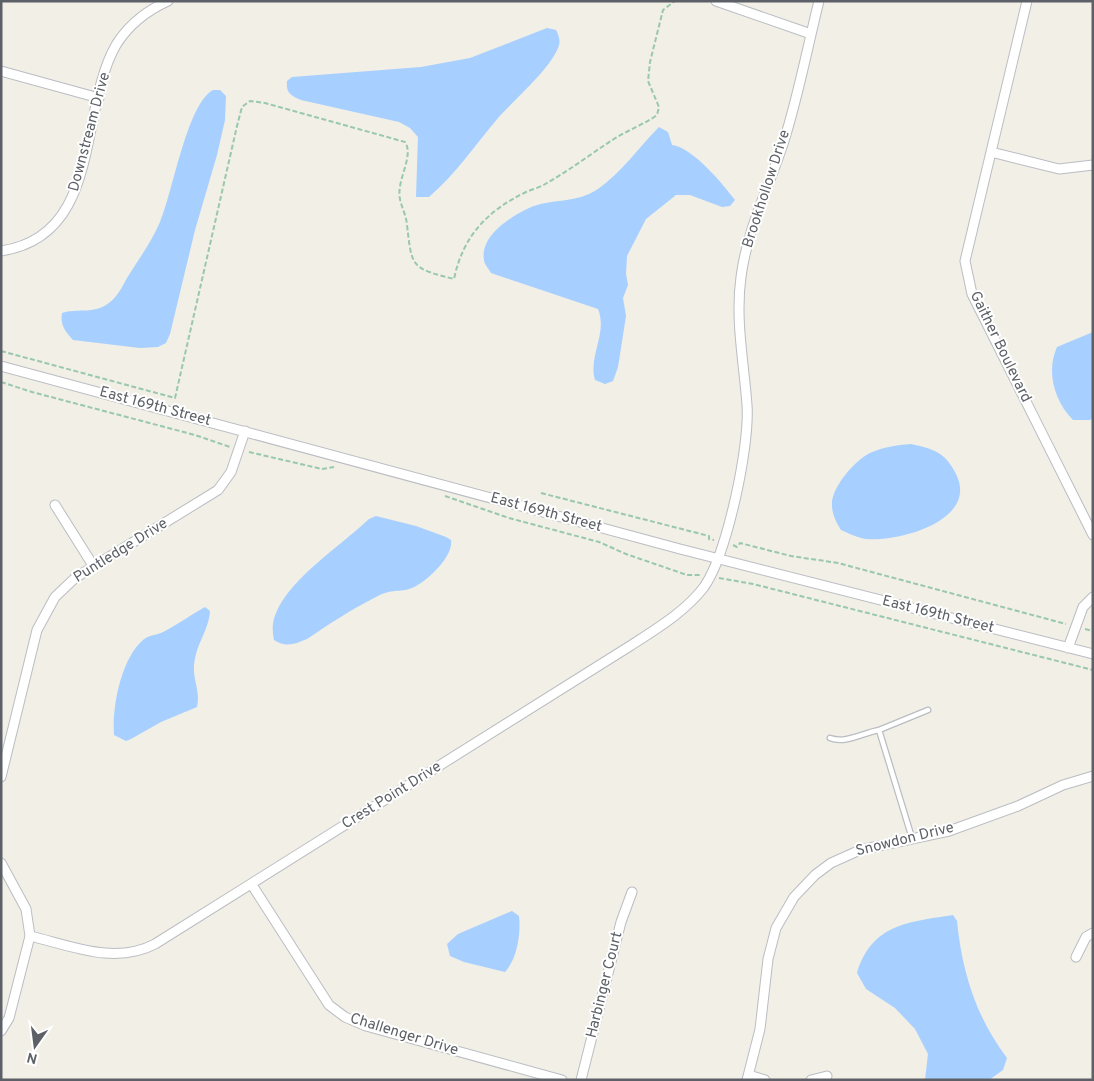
<svg xmlns="http://www.w3.org/2000/svg" width="1094" height="1081" viewBox="0 0 1094 1081" font-family="Overpass,sans-serif">
  <style>
    .water { fill: #a7cfff }
    .lines { fill: none; stroke-linecap: round; stroke-linejoin: round }
    .lane-casing { stroke: #babdc2; stroke-width: 7 }
    .street-casing { stroke: #babdc2; stroke-width: 11 }
    .path { stroke: #99c8ac; stroke-width: 2; stroke-dasharray: 5 2.5; stroke-linecap: butt }
    .lane { stroke: #fff; stroke-width: 4.5 }
    .street { stroke: #fff; stroke-width: 9 }
    .labels { text-anchor: middle; dominant-baseline: central; stroke-width: 4; stroke-linejoin: round; paint-order: stroke }
    .street-label { font-size: 15px; fill: #5d6167; stroke: #fff }
  </style>
  <rect width="100%" height="100%" fill="#f1efe6"/>
  <path class="water" d="M547,28L556,30C559,36 561,41 558,48C549,70 515,99 498,118C475,145 456,174 429,197H416L418,137L410,128L399,122L301,100C290,95 286,93 287,81L292,77L421,67L470,58Z
    M213,90H220L226,96L225,120L217,155L195,230L170,334L166,343L158,347L140,348L73,340C65,331 60,325 62,313C77,308 91,314 106,305C117,298 121,289 127,278C138,260 151,243 160,222C173,192 187,104 213,90Z
    M659,127L668,132L672,145C692,147 723,184 735,200L730,206L722,207L690,195H676L646,219L627,256L626,274L628,285L623,298L626,316L618,367L613,381L605,384L595,380C588,356 608,333 598,309L491,273C489,269 484,264 484,260C480,236 510,217 529,208C551,198 576,204 598,189C622,172 639,147 659,127Z
    M1093,332V418L1090,420H1073C1054,401 1046,371 1057,347Z
    M911,444C934,449 945,452 956,474C979,520 900,542 866,539C858,538 848,533 841,530C836,522 832,514 832,505C831,488 855,460 870,453C883,447 897,445 911,444Z
    M376,516L416,526L446,537L451,540C454,556 427,582 412,588C399,593 392,588 376,597C352,609 329,624 307,639C295,644 286,648 274,640C272,631 272,622 276,613C291,577 341,546 369,519Z
    M205,607L210,611C209,632 193,646 194,672C195,684 200,694 197,707L161,722L131,739L126,741L114,735C112,707 121,659 143,640C147,636 155,635 161,633C176,626 190,615 205,607Z
    M512,911L519,916C521,934 517,959 505,972L464,962L450,956L447,944L458,934Z
    M953,915L957,921C962,972 976,1017 1007,1058L1003,1070L989,1080H925L928,1054L915,1029L895,1008L866,989L857,973C872,924 908,922 953,915Z"/>
  <g class="lines">
    <g class="lane-casing">
      <path id="lane" d="M879,730L928,710
        M830,738C845,744 863,733 879,730L912,838"/>
    </g>
    <g class="street-casing">
      <path id="street" d="M716,1L811,34
        M1027,1L965,261L972,294L1093,535
        M1,71L99,98
        M991,152L1059,169L1093,165
        M1,251C103,236 78,111 116,45C129,24 146,11 168,1
        M1,366L680,549L1093,654
        M55,505L94,567
        M1068,648L1083,607L1093,597
        M1,777L37,630L55,597L75,578L218,490L231,472L245,431
        M1,863L26,909L30,936L9,1018L1,1031
        M252,885L329,1005L345,1017L366,1026L562,1080
        M30,936C72,946 115,965 155,944L630,646C656,629 685,612 704,587C727,554 750,446 747,405C744,363 735,320 741,277C747,230 768,189 783,144C798,98 807,49 819,1
        M1076,957L1086,937L1093,933
        M749,1075L765,1080
        M581,1080L621,922L632,892
        M747,1080L760,1029L768,959L776,928L794,897L815,875L831,863L860,850L949,831L1018,806L1063,785L1093,776
        M811,1080L827,1076"/>
    </g>
    <path class="path" d="M1,351L175,398L237,126L242,107L250,101L265,103L405,142C413,153 401,175 400,187C397,202 406,211 407,225C412,268 411,268 454,279C463,236 487,211 526,192C533,189 541,187 547,183C570,170 592,153 614,139C628,130 643,125 657,115L659,107L648,81L650,62L663,10L675,1
      M1,382L32,392L195,435L230,447
      M249,452L322,469L334,467
      M541,493L709,536V539L714,540
      M445,496L509,518L599,542L626,554L687,575H700
      M733,545L737,547L740,543L791,556L838,563L1066,624
      M719,578L753,584L1093,670
      M1085,629L1093,631"/>
    <use href="#lane" class="lane"/>
    <use href="#street" class="street"/>
  </g>
  <g class="labels">
    <g class="street-label">
      <text transform="translate(90 132) rotate(-75)">Downstream Drive</text>
      <text transform="translate(767 189) rotate(-72)">Brookhollow Drive</text>
      <text transform="translate(1000 347) rotate(64)">Gaither Boulevard</text>
      <text transform="translate(155 407) rotate(15)">East 169th Street</text>
      <text transform="translate(546 513) rotate(15)">East 169th Street</text>
      <text transform="translate(121 551) rotate(-32)">Puntledge Drive</text>
      <text transform="translate(938 615) rotate(14)">East 169th Street</text>
      <text transform="translate(392 796) rotate(-32)">Crest Point Drive</text>
      <text transform="translate(905 840) rotate(-14)">Snowdon Drive</text>
      <text transform="translate(605 985) rotate(-76)">Harbinger Court</text>
      <text transform="translate(404 1035) rotate(17)">Challenger Drive</text>
    </g>
  </g>
  <rect width="1094" height="1081" fill="none" stroke="#5d6167" stroke-width="5"/>
  <g transform="translate(35 1046) rotate(194)" stroke="#ffffff" stroke-width="4" paint-order="stroke">
  <path d="M0-4L9 19L0 12L-9 19Z" fill="#5d6167"/>
  <text y="-8" font-size="14" font-weight="bold" text-anchor="middle" fill="#5d6167">N</text>
  </g>
</svg>
